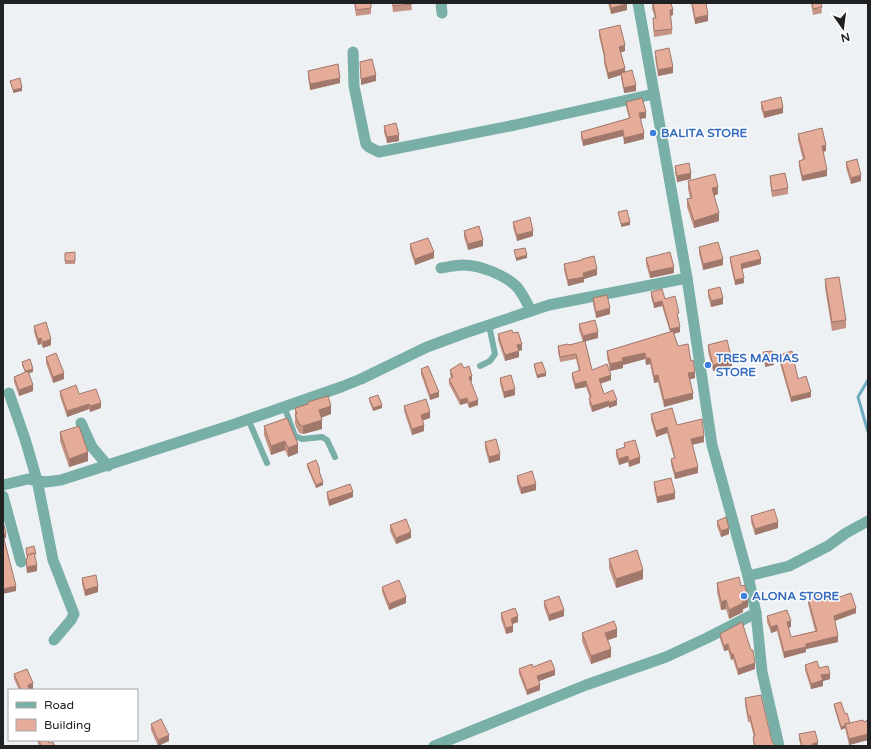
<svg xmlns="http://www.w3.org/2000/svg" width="871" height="749" viewBox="0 0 871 749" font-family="'Varela Round',sans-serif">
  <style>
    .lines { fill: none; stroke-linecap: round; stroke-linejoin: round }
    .stream { stroke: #6dabc1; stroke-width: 3 }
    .service { stroke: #78afa7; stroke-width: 6 }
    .minor { stroke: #78afa7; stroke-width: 11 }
    .tertiary { stroke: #78afa7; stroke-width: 11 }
    .wall { fill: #c59484 }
    .shaded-wall { fill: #a0786c }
    .building { fill: #e5ac9a; stroke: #a0786c }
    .shop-dot { fill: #3f7fe0; stroke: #fff; stroke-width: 1.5 }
    .labels { text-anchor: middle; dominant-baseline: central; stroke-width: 3; stroke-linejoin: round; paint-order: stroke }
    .shop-label { font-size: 12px; font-weight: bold; fill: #366cbe; stroke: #fff; text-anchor: start }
  </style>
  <rect width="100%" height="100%" fill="#eef1f4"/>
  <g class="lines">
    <path class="stream" d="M868,380L858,397L868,432"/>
    <path class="service" d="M480,366L490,361L495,354L489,325
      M284,406L295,436L302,439L322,437L327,440L335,457
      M248,419L267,463"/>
    <path class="minor" d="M441,3L442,13
      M353,52L354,86L364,135L366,144L369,147L379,152L515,125L654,94
      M441,268C448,267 456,265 463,265C480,265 505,275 517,287C523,294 527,303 531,311
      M9,393L25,439L37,480L53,560L74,614L71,620L54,640
      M81,423L92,447L108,466
      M3,485L28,479L46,482L61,480L235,424L341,387L361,379L427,347L465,333L549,305L687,278
      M3,496L21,562
      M748,576L789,566L828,546L846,533L868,521
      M434,746L586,685L666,657L707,638L756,613"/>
    <path class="tertiary" d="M638,3L687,278L712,445L748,576L756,613L762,672L779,746"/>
  </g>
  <path class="wall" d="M354,3H371V14L356,16Z
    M392,3H411L412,10L393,12Z
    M608,3H627V10L611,14Z
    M652,3L673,15L670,16L672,29V34L654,37L653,24V18H655L652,9Z
    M691,3H706L708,21L695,24Z
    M811,3H821L822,13L813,15Z
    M599,30L625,51L621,52L625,71L636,91L624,93L621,78V75L608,79L604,63V57L599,36Z
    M655,51L673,73L658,76L655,57Z
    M308,71L340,83L310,90L308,77Z
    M626,102L646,118L640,119L644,139L624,144L623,136L583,146L581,138V132L629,118L626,107Z
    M761,102L783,113L764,118L761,108Z
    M384,126L399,141L387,143L384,132Z
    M798,134L826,151L823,152L827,176L802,181L799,167V161L803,160L798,140Z
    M846,162L861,181L851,184L846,168Z
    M675,166L691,179L677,182L675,172Z
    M770,176L788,188V194L772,197L770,182Z
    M688,181L718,194L714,196L719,221L694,228L687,207V199L690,198L688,189Z
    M513,222L533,236L517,241L513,227Z
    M464,231L483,246L468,250L464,237Z
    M410,244L434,258L415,265L410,250Z
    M699,247L723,265L703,270L699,253Z
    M75,252V264H65V253Z
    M730,257L761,264L742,269L744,283L735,285L730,262Z
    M646,258L674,273L650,278L646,264Z
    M582,260L597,275L584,279V282L568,286L564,270V264Z
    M825,279L846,320V328L832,331L825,288Z
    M708,290L723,304L711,307L708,296Z
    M651,292L665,299L679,318H678L680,332L674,334L678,346L695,378L690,379L693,399L664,407L658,382L654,383L650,364L646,365L645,359L623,365V368L610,371L607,357V351L670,332L662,306L654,308L651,297Z
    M593,298L610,314L596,318L593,304Z
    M579,324L598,338L585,341L592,370L611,380L600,384L604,394L617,405L609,408V406L592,412L589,403L590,398L586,387L575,389L572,378V373L579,371L576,359L560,362L558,351V346L569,345L583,342L579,330Z
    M34,326L51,345L43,348L41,344L38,345L34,332Z
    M513,333L522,350L519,351V357L505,361L498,340V334Z
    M708,345L732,366L713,371L708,351Z
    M779,355L798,379L811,397L791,402L779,360Z
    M46,357L64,379L53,383L46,363Z
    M22,362L33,372L29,373L33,391L19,396L14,382V377L25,372L22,365Z
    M534,364L546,376L537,378L534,367Z
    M464,368L472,381H471L478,405L469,408L467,403L460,405L449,384V379L451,378L450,374V370Z
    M421,369L439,397L430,400L421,374Z
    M500,378L515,395L504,398L500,384Z
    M60,391L79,394L101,408L90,412L89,409L67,417L60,396Z
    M369,398L382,408L373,411L369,401Z
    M308,402L331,414L321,418L322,429L303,434L299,433L295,424V408L308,404Z
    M404,406L430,418L423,420L424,431L412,435L404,411Z
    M651,414L677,425L704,442L692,445L698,473L675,479L671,464V459L674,458L667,433L656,437L651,420Z
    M287,418L298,453L288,457L285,450L271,455L264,435V426Z
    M60,432L88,461L69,467L60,441Z
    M485,442L500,460L489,463L485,448Z
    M624,443L640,463L629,467L628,462L619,465L616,456V450L624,447Z
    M307,464L320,473L323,485L316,488L307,467Z
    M517,476L536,490L521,494L517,482Z
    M654,482L675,499L657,503L654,488Z
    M327,492L353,497L329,506L327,498Z
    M751,516L778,528L755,535L751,522Z
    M717,521L729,534L721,537L717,526Z
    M390,525L411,538L396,544L390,531Z
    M26,548L36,557H35L37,571L27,573L26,567V561L27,557Z
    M609,559L643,579L616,588L609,568Z
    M82,578L98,592L85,596L82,584Z
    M717,583L741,586L748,607L743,609V612L729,619L726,609L721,610L717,592Z
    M382,587L406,603L389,610L382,592Z
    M808,598L831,600L856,613L835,621L838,642L806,649V652L784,658L777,631L771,633L767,622V616L791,627L788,628L791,637L815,631L808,604Z
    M544,601L564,616L549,621L544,607Z
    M501,613L518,622L513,624V632L506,634L501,619Z
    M582,633L617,637L608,640L611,657L591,664L582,641Z
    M720,634L755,669L738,675L733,659L731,660L728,650L724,651L720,639Z
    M805,665L819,668L830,679L823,681V686L811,689L805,670Z
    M533,667L555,675L539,681L540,690L527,695L519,674V669Z
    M14,674L33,689L29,690H19L14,679Z
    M745,698L772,742L776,746H754L753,742L754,737L750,722H748L745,704Z
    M834,704L845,714L850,723L864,722L868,720V740L849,745L845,728L841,730L834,707Z
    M151,724L169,741L158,746L151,730Z
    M799,734L818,746H801L799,740Z
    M37,740H48L49,743L55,746H39Z"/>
  <path class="shaded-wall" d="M627,4V10L611,14V8Z
    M670,10H673V15L670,16Z
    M708,15V21L695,24V18Z
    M625,45V51L619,53V47Z
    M673,67V73L658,76V70Z
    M625,68V74L621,73V75L608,79V73Z
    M376,75V81L361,85V79Z
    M340,78V83L310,90V84Z
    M636,85V91L624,93V88Z
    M22,88V91L13,93V90Z
    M783,108V113L764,118V112Z
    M646,112V118L639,119V113Z
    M623,130V136L583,146V140Z
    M644,133V139L624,144V138Z
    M399,135V141L387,143V137Z
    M826,145V151L822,152V146Z
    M827,170V176L802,181V176Z
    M691,173V179L677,182V176Z
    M861,175V181L851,184V178Z
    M718,187V194L712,196V188Z
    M719,213V221L694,228V221Z
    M630,222V225L621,227V224Z
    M533,231V236L517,241V235Z
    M483,240V246L468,250V244Z
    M434,252V258L415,265V259Z
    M527,255V258L516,261V258Z
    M723,259V265L703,270V264Z
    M761,259V264L741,269V264Z
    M674,267V273L650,278V272Z
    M597,269V275L584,279V282L568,286V280L583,273Z
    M744,278V283L735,285V280Z
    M723,298V304L711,307V301Z
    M662,301V306L654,308V303Z
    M610,308V314L596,318V312Z
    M680,327V332L670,334V329Z
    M598,332V338L583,342V336Z
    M41,338V344L38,345V339Z
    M51,339V345L43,348V342Z
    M522,344V350L517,351V345Z
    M519,351V357L505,361V355Z
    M645,353V359L623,365V368L610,371V364L622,358Z
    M646,358H650V364L646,365Z
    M732,360V366L713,371V365Z
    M774,362V365L765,367V364Z
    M33,369V372L25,374V371Z
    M695,372V378L688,380V373Z
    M64,373V379L53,383V377Z
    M546,373V376L537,378V375Z
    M611,375V380L599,384V379Z
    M658,375V382L654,383V376Z
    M472,376V381L469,382V377Z
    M586,381V387L575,389V384Z
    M33,385V391L19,396V390Z
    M515,389V395L504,398V392Z
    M439,392V397L430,400V395Z
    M811,392V397L791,402V397Z
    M693,393V399L664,407V400Z
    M467,398V403L460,405V400Z
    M478,400V405L469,408V403Z
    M617,400V405L609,408V403Z
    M609,401V406L592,412V406Z
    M101,403V408L90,412V406Z
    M89,404V409L67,417V411Z
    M382,405V408L373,411V408Z
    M331,406V414L319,418V410Z
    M430,412V418L421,421V415Z
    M322,420V429L303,434V426Z
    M424,425V431L412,435V429Z
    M667,427V433L656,437V431Z
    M704,436V442L691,445V439Z
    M285,441V450L271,455V446Z
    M298,444V453L288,457V448Z
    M88,452V461L69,467V459Z
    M500,454V460L489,463V457Z
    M628,456V462L619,465V459Z
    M640,457V463L629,467V461Z
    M698,467V473L675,479V473Z
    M323,482V485L316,488V485Z
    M536,484V490L521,494V488Z
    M353,492V497L329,506V500Z
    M675,493V499L657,503V497Z
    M778,522V528L755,535V529Z
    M729,528V534L721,537V531Z
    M411,532V538L396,544V538Z
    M6,533V538L3,539V534Z
    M37,565V571L27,573V567Z
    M643,570V579L616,588V579Z
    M16,586V591L3,594V589Z
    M98,586V592L85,596V590Z
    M406,597V603L389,610V604Z
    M748,599V607L743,609V612L729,619V610L743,600Z
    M726,600V609L721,610V602Z
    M856,608V613L834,621V616Z
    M564,610V616L549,621V615Z
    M518,616V622L511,624V619Z
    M791,621V627L787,628V622Z
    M777,625V631L771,633V627Z
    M513,626V632L506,634V628Z
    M617,629V637L605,641V633Z
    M838,636V642L806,649V652L784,658V652L806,644Z
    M728,644V650L724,651V646Z
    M611,649V657L591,664V656Z
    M731,654H733V659L731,660Z
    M755,663V669L738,675V669Z
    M555,670V675L537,682V676Z
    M830,674V679L823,681V686L811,689V684L821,675Z
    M33,683V689L29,690L28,685Z
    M540,685V690L527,695V690Z
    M845,726V728L841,730V727Z
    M868,734V740L849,745V739Z
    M169,735V741L158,746V740Z
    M818,742V746H812V744Z"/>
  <path class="building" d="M355,3H371V8L356,10Z
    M393,3H411L412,4L393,6Z
    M610,3H627V4L611,8Z
    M653,3H671L673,10H670L672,29L654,31L653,18H656Z
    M692,3H706L708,15L695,18Z
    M812,3H821L822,7L813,9Z
    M620,25L625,45L619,47L625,68L608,73L604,57H605L599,30Z
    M669,48L673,67L658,70L655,51Z
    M372,59L376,75L361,79L360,62Z
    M338,64L340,78L310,84L308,71Z
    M632,70L636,85L624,88L621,73Z
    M20,78L22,88L13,90L10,81Z
    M781,97L783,108L764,112L761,102Z
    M642,98L646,112L639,113L644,133L624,138L623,130L583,140L581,132L630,118L626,102Z
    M396,123L399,135L387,137L384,126Z
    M822,128L826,145L822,146L827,170L802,176L799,161L805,159L798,134Z
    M857,159L861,175L851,178L846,162Z
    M689,163L691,173L677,176L675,166Z
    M785,173L788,188L772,191L770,176Z
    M715,174L718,187L712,188L719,213L694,221L687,199L692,198L688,181Z
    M627,210L630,222L621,224L618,212Z
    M530,217L533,231L517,235L513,222Z
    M479,226L483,240L468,244L464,231Z
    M428,238L434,252L415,259L410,244Z
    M718,242L723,259L703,264L699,247Z
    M525,248L527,255L516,258L514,250Z
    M758,250L761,259L741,264L744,278L735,280L730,257Z
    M75,252V261H65V253Z
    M670,252L674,267L650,272L646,258Z
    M594,256L597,269L583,273L584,277L568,280L564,264L582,260V259Z
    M839,277L846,320L832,322L825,279Z
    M720,287L723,298L711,301L708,290Z
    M662,289L665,299L675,296L679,313H677L680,327L670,329L662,301L654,303L651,292Z
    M607,295L610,308L596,312L593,298Z
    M595,320L598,332L583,336L579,324Z
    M46,322L51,339L43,342L41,338L38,339L34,326Z
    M512,330L513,333L518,332L522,344L517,345L519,351L505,355L498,334Z
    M673,331L678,346L688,344L691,361L693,360L695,372L688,373L693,393L664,400L658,375L654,376L650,358H646L645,353L622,358L623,361L610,364L607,351Z
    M727,340L732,360L713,365L708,345Z
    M585,341L592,370L607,364L611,375L599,379L604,394L613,390L617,400L609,403V401L592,406L589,398L591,397L586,381L575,384L572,373L580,370L576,354L560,357L558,346L568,344L569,345Z
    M772,351L774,362L765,364L763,352Z
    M792,351L798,379L806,376L811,392L791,397L779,355Z
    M56,353L64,373L53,377L46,357Z
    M30,359L33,369L25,371L22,362Z
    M542,362L546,373L537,375L534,364Z
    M461,363L464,368L469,366L472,376L469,377L478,400L469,403L467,398L460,400L449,379L453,377L450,370Z
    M428,366L439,392L430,395L421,369Z
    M28,371L33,385L19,390L14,377Z
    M511,375L515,389L504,392L500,378Z
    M76,385L79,394L96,389L101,403L90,406L89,404L67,411L60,391Z
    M378,395L382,405L373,408L369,398Z
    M328,396L331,406L319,410L322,420L303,426L299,424L295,415L297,414L295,408L308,404V402Z
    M426,399L430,412L421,415L424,425L412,429L404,406Z
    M672,408L677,425L702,419L704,436L691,439L698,467L675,473L671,459L675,458L667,427L656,431L651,414Z
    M287,418L298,444L288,448L285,441L271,446L264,426Z
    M79,426L88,452L69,459L60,432Z
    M496,439L500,454L489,457L485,442Z
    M635,440L640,457L629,461L628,456L619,459L616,450L625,447L624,443Z
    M316,460L320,470L319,471L323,482L316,485L307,464Z
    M532,471L536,484L521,488L517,476Z
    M671,478L675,493L657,497L654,482Z
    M350,484L353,492L329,500L327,492Z
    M774,509L778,522L755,529L751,516Z
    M726,517L729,528L721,531L717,521Z
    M406,519L411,532L396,538L390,525Z
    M3,522L6,533L3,534Z
    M3,535L16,586L3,589Z
    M34,546L36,554H34V553L28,555L27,556L26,548Z
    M637,550L643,570L616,579L609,559Z
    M34,553L37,565L27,567L26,561L28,555Z
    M96,575L98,586L85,590L82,578Z
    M739,577L741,586L745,585L748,599L743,600V603L729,610L726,600L721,602L717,583Z
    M399,580L406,597L389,604L382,587Z
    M829,592L831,600L851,593L856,608L834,616L838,636L806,644V647L784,652L777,625L771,627L767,616L787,610L791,621L787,622L791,637L817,631L808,598Z
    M559,596L564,610L549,615L544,601Z
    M515,608L518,616L511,619L513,626L506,628L501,613Z
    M614,621L617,629L605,633L611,649L591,656L582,633Z
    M742,622L751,650H753L755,663L738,669L733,654H731L728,644L724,646L720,634Z
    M551,660L555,670L537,676L540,685L527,690L519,669L532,664L533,667Z
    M817,661L819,668L828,666L830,674L821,675L823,680L811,684L805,665Z
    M27,669L33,683L28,685L29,690H21L14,674Z
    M761,695L772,742L776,746H755L753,737L755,736L750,716H748L745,698Z
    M841,702L845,714L847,713L850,723L845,724V726L841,727L834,704Z
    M161,719L169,735L158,740L151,724Z
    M863,720L864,722L868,720V734L849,739L845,724Z
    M815,731L818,742L812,744V746H802L799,734Z
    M39,740H48L49,743L53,742L55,746H41Z"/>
  <g class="shop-dot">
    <circle cx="653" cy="133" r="4"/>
    <circle cx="708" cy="365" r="4"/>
    <circle cx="744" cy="596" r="4"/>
  </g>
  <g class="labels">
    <g class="shop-label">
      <text x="661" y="133">BALITA STORE</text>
      <text x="716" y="358">TRES MARIAS<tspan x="716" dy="14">STORE</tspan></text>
      <text x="752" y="596">ALONA STORE</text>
    </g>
  </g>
  <rect width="871" height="749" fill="none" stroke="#202122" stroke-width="8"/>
  <rect x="8" y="689" width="130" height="52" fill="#ffffff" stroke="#a6a6a7"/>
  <rect x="16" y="702" width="20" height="6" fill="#78afa7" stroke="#a6a6a7"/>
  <text x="44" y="709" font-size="12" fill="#202122">Road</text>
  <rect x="16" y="719" width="20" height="12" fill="#e5ac9a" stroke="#a6a6a7"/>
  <text x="44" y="729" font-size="12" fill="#202122">Building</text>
  <g transform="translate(843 28) rotate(166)" stroke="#ffffff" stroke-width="3" paint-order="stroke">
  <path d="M0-3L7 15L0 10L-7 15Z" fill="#202122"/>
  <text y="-6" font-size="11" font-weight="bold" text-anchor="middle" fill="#202122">N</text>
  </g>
</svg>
